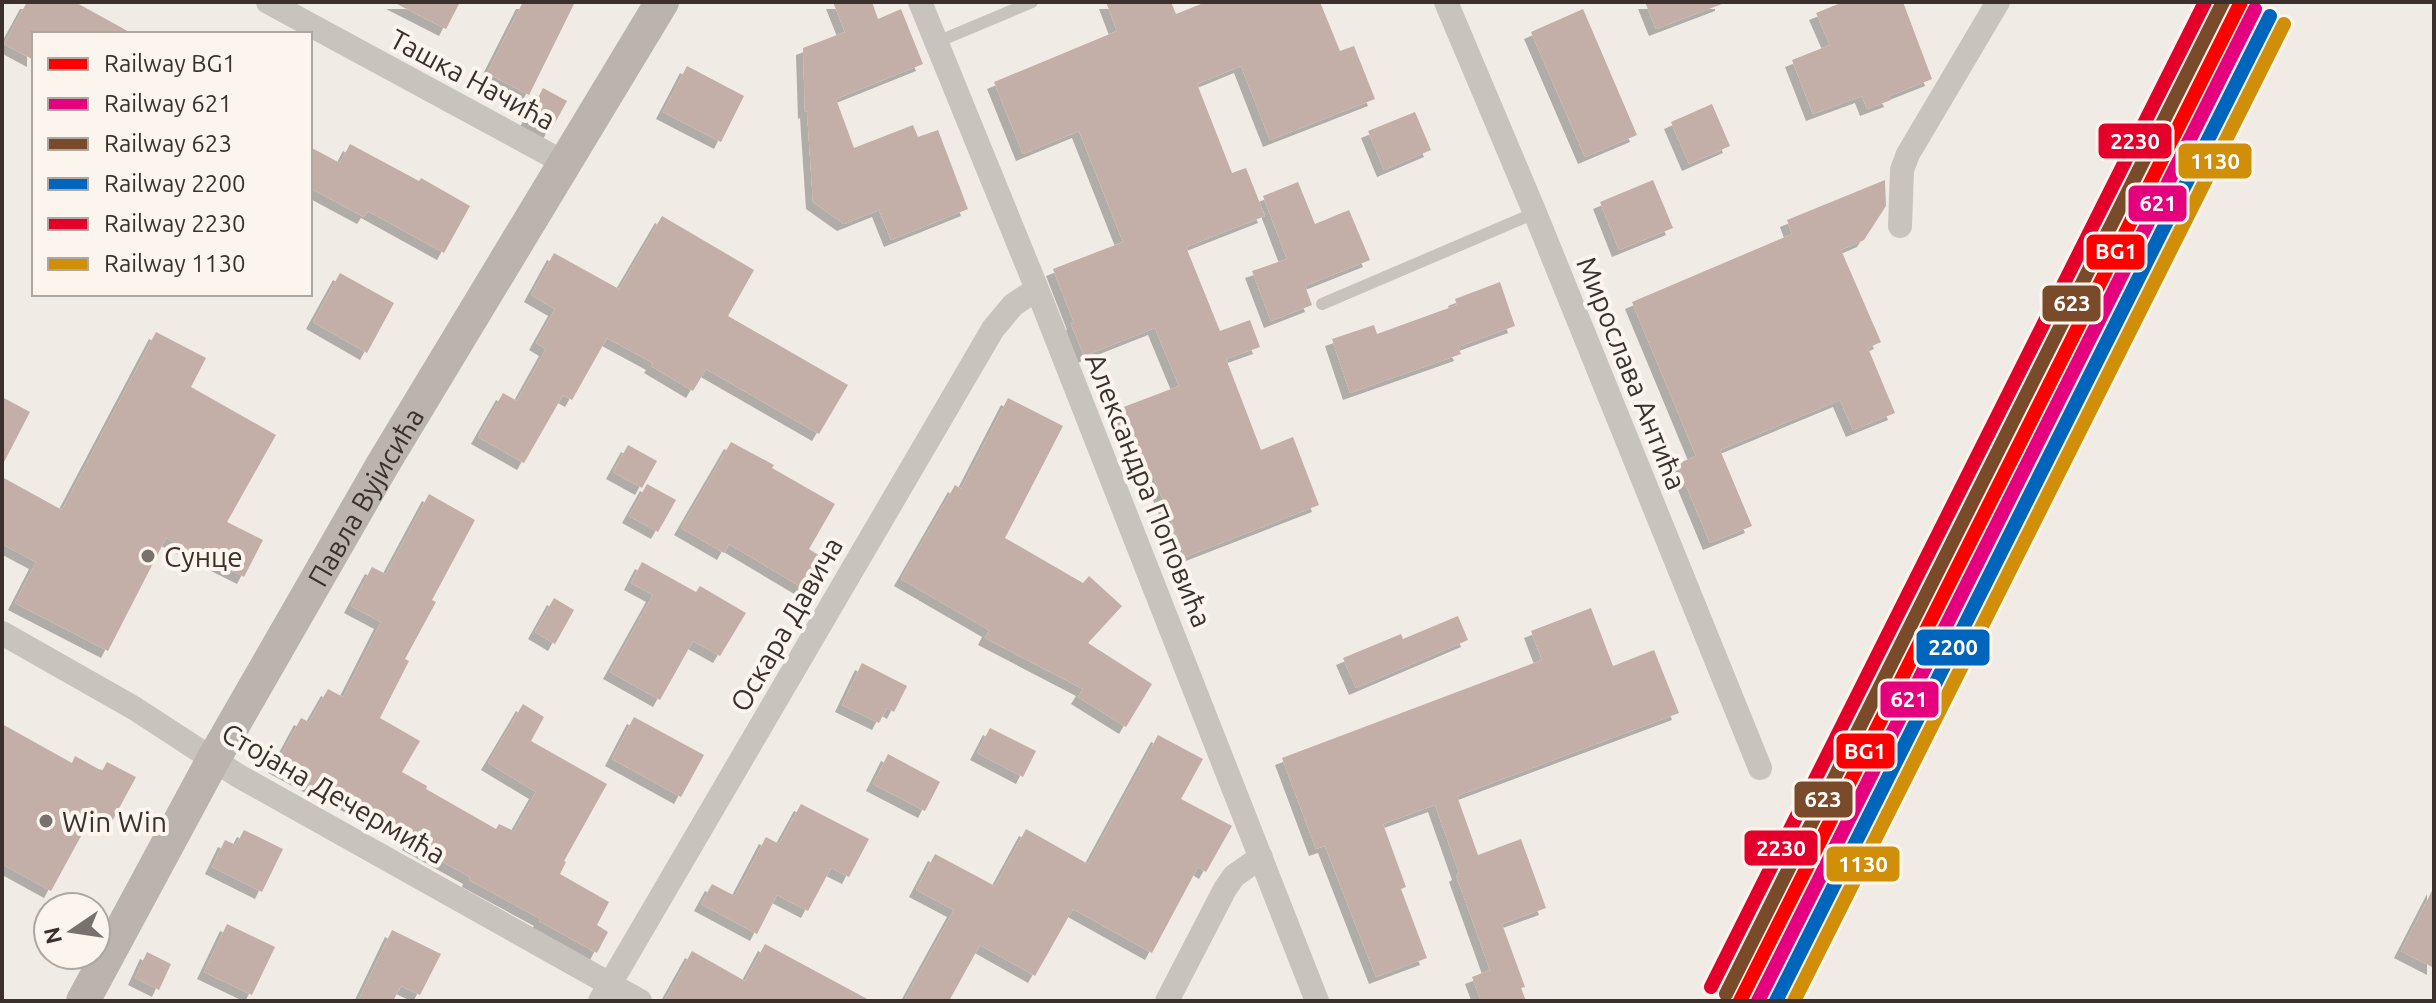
<svg xmlns="http://www.w3.org/2000/svg" width="2436" height="1003" viewBox="0 0 2436 1003" font-family="Ubuntu,sans-serif">
  <style>
    .building { fill: #c3afa7; filter: url(#shadow) }
    .lines { fill: none; stroke-linecap: round; stroke-linejoin: round }
    .lane { stroke: #c9c3be; stroke-width: 12 }
    .street { stroke: #c9c3be; stroke-width: 24 }
    .secondary { stroke: #bab3ae; stroke-width: 34 }
    .rail-1-casing { stroke: #fbf5ee; stroke-width: 20 }
    .rail-2-casing { stroke: #fbf5ee; stroke-width: 20 }
    .rail-3-casing { stroke: #fbf5ee; stroke-width: 20 }
    .rail-4-casing { stroke: #fbf5ee; stroke-width: 20 }
    .rail-5-casing { stroke: #fbf5ee; stroke-width: 20 }
    .rail-6-casing { stroke: #fbf5ee; stroke-width: 20 }
    .rail-1 { stroke: #f00; stroke-width: 14 }
    .rail-2 { stroke: #e5007d; stroke-width: 14 }
    .rail-3 { stroke: #7a4b2a; stroke-width: 14 }
    .rail-4 { stroke: #0065bd; stroke-width: 14 }
    .rail-5 { stroke: #e4002b; stroke-width: 14 }
    .rail-6 { stroke: #d18e09; stroke-width: 14 }
    .poi-dot { fill: #7a716c; stroke: #fbf5ee; stroke-width: 3 }
    .labels { text-anchor: middle; dominant-baseline: central; stroke-width: 8; stroke-linejoin: round; paint-order: stroke }
    .street-label { font-size: 28px; fill: #3b302b; stroke: #fbf5ee }
    .poi-label { font-size: 28px; fill: #3b302b; stroke: #fbf5ee; text-anchor: start }
    .line-badge { stroke: #fbf5ee; stroke-width: 3 }
    .badge-label { font-size: 22px; text-anchor: middle; font-weight: bold; fill: #fff }
  </style>
  <defs>
    <filter id="shadow"><feDropShadow dx="-7" dy="7" stdDeviation="0" flood-color="#0004"/></filter>
  </defs>
  <rect width="100%" height="100%" fill="#f0ebe5"/>
  <path class="building" d="M27,2H75L133,34H34V60L4,44Z
    M393,2H460L446,29Z
    M523,2H575L529,95L487,73Z
    M833,2H872L878,19L901,9L923,64L836,99L854,148L913,125L918,137L938,130L968,209L891,240L879,210L844,224L813,202L807,111L805,112L803,48L845,32Z
    M1106,2H1171L1176,14L1206,2H1320L1340,51L1354,46L1375,99L1270,140L1241,66L1197,84L1232,173L1246,168L1265,216L1186,247L1220,331L1250,320L1260,347L1226,359L1261,450L1293,437L1319,505L1185,557L1153,475L1147,477L1121,408L1179,386L1155,328L1084,356L1071,324L1074,323L1053,269L1123,242L1079,131L1023,154L994,82L1117,31Z
    M1645,2H1722V4L1656,29Z
    M1843,2H1903L1932,79L1889,96L1891,100L1867,109L1862,96L1813,114L1792,60L1830,45L1816,13Z
    M1583,9L1637,135L1585,157L1531,32Z
    M687,66L744,96L721,142L663,112Z
    M543,88L567,101L550,132L527,120Z
    M1712,104L1730,146L1689,164L1671,122Z
    M1415,112L1431,150L1384,170L1368,131Z
    M350,144L419,181L421,178L470,206L444,253L368,211L364,217L310,188V147L340,163Z
    M1653,180L1673,228L1619,250L1600,202Z
    M1885,180L1886,206L1864,240L1841,250L1881,342L1868,348L1895,413L1853,430L1840,400L1720,450L1752,526L1710,543L1677,464L1696,456L1632,302L1792,234L1787,220Z
    M1298,182L1315,224L1349,210L1370,260L1305,286L1312,305L1271,321L1252,271L1287,259L1263,196Z
    M662,216L754,270L728,316L848,385L819,434L706,369L693,391L651,366L653,363L607,338L572,400L563,395L524,463L478,437L503,393L517,401L546,349L536,343L555,309L531,295L554,253L619,289Z
    M340,273L394,303L367,353L313,322Z
    M1500,282L1515,326L1458,347L1461,354L1350,393L1332,339L1374,325L1377,334L1457,305L1455,299Z
    M156,332L206,358L191,387L276,435L227,522L263,540L244,577L166,538L108,651L15,603L36,562L2,544V477L62,510Z
    M2,397L30,412L2,466Z
    M1008,398L1063,426L1005,538L1083,583L1089,576L1122,606L1088,643L1152,684L1126,727L1078,697L1083,689L985,638L989,630L901,579L955,485L961,489Z
    M731,442L774,465L772,468L835,504L809,549L826,560L808,591L729,544L724,553L681,528Z
    M628,445L657,461L642,488L613,472Z
    M647,484L676,500L658,532L629,516Z
    M429,494L475,520L432,600L436,602L405,659L409,661L380,718L420,741L402,772L427,786L426,789L496,829L499,824L514,831L536,792L488,763L523,704L544,717L531,741L607,784L564,861L566,862L560,874L609,902L597,925L608,932L597,953L539,921L541,919L469,880L470,877L409,843L411,839L319,787L318,789L275,766L301,718L309,722L328,689L343,697L381,622L351,606L372,567L386,574Z
    M642,562L696,592L700,586L746,613L720,656L693,641L660,700L610,672L653,595L631,583Z
    M554,598L574,610L555,644L535,632Z
    M1591,608L1613,666L1654,650L1679,713L1457,796L1478,855L1521,839L1546,908L1502,924L1525,987L1521,988L1526,1001H1481L1472,977L1490,970L1456,875L1459,873L1435,805L1383,824L1406,887L1401,889L1427,958L1376,977L1325,846L1316,849L1282,758L1542,660L1531,631Z
    M1458,616L1468,640L1356,688L1343,658L1401,634L1403,639Z
    M862,663L907,686L894,712L887,708L879,723L842,705Z
    M634,717L704,755L681,797L612,759Z
    M2,724L72,763L75,756L102,771L107,762L136,777L110,825L92,816L51,891L2,864Z
    M990,728L1036,751L1023,777L977,753Z
    M1158,735L1203,759L1181,799L1232,826L1206,872L1198,867L1152,953L1073,909L1035,976L980,945L949,1001H904L954,910L916,890L935,854L995,886L1026,829L1088,864Z
    M888,754L940,782L925,811L873,784Z
    M801,804L869,839L849,877L831,868L808,911L777,895L757,934L701,904L712,884L735,896L766,837L779,844Z
    M244,830L283,849L262,892L212,867L225,840L236,845Z
    M2434,887V968L2401,951Z
    M227,924L275,947L252,995L204,972Z
    M392,930L441,954L420,995L401,986L393,1001H358Z
    M765,944L871,1001H664L692,951L745,981Z
    M147,952L171,964L159,990L135,978Z"/>
  <g class="lines">
    <path class="lane" d="M937,42L1032,2
      M1322,304L1535,213"/>
    <path class="street" d="M268,2L565,163
      M920,2L1037,289L1317,1001
      M1446,2L1535,213L1760,768
      M1900,226L1902,170L1908,154L1998,2
      M2,633L134,708L237,775L640,1001
      M600,1001L993,329L1013,305L1037,289
      M1167,1001L1225,889L1234,876L1261,857"/>
    <path class="secondary" id="s1" d="M83,1001L213,760L383,464L662,2"/>
    <g class="rail-1-casing">
      <path id="rail-1" d="M1740,1001L2241,2"/>
    </g>
    <g class="rail-2-casing">
      <path id="rail-2" d="M1758,1001L2255,9"/>
    </g>
    <g class="rail-3-casing">
      <path id="rail-3" d="M1726,994L2223,2"/>
    </g>
    <g class="rail-4-casing">
      <path id="rail-4" d="M1776,1001L2270,16"/>
    </g>
    <g class="rail-5-casing">
      <path id="rail-5" d="M1711,987L2205,2"/>
    </g>
    <g class="rail-6-casing">
      <path id="rail-6" d="M1794,1001L2284,24"/>
    </g>
    <use href="#rail-1" class="rail-1"/>
    <use href="#rail-2" class="rail-2"/>
    <use href="#rail-3" class="rail-3"/>
    <use href="#rail-4" class="rail-4"/>
    <use href="#rail-5" class="rail-5"/>
    <use href="#rail-6" class="rail-6"/>
  </g>
  <g class="poi-dot">
    <circle cx="148" cy="556" r="8"/>
    <circle cx="46" cy="821" r="8"/>
  </g>
  <g class="labels">
    <g class="street-label">
      <text transform="translate(473 79) rotate(28)">Ташка Начића</text>
      <text transform="translate(1632 373) rotate(68)">Мирослава Антића</text>
      <text transform="translate(1149 490) rotate(68)">Александра Поповића</text>
      <text stroke="none"><textPath href="#s1" startOffset="578">Павла Вујисића</textPath></text>
      <text transform="translate(786 624) rotate(-60)">Оскара Давича</text>
      <text transform="translate(334 793) rotate(30)">Стојана Дечермића</text>
    </g>
    <g class="poi-label">
      <text x="164" y="556">Сунце</text>
      <text x="62" y="821">Win Win</text>
    </g>
  </g>
  <g class="line-badge">
    <rect x="2097" y="122" width="76" height="38" rx="8" fill="#e4002b"/>
    <rect x="2177" y="142" width="76" height="38" rx="8" fill="#d18e09"/>
    <rect x="2127" y="184" width="61" height="39" rx="8" fill="#e5007d"/>
    <rect x="2085" y="233" width="61" height="38" rx="8" fill="#f00"/>
    <rect x="2041" y="284" width="61" height="39" rx="8" fill="#7a4b2a"/>
    <rect x="1915" y="628" width="76" height="39" rx="8" fill="#0065bd"/>
    <rect x="1879" y="680" width="61" height="39" rx="8" fill="#e5007d"/>
    <rect x="1835" y="732" width="61" height="38" rx="8" fill="#f00"/>
    <rect x="1793" y="780" width="61" height="39" rx="8" fill="#7a4b2a"/>
    <rect x="1743" y="829" width="76" height="38" rx="8" fill="#e4002b"/>
    <rect x="1825" y="845" width="76" height="38" rx="8" fill="#d18e09"/>
  </g>
  <g class="badge-label">
    <text x="2135" y="149">2230</text>
    <text x="2215" y="169">1130</text>
    <text x="2158" y="211">621</text>
    <text x="2116" y="259">BG1</text>
    <text x="2072" y="311">623</text>
    <text x="1953" y="655">2200</text>
    <text x="1909" y="707">621</text>
    <text x="1865" y="759">BG1</text>
    <text x="1823" y="807">623</text>
    <text x="1781" y="856">2230</text>
    <text x="1863" y="872">1130</text>
  </g>
  <rect width="2436" height="1003" fill="none" stroke="#3b302b" stroke-width="8"/>
  <rect x="32" y="32" width="280" height="264" fill="#fbf5ee" stroke="#aea6a0" stroke-width="2"/>
  <rect x="48" y="58" width="40" height="12" fill="#ff0000" stroke="#aea6a0" stroke-width="2"/>
  <text x="104" y="72" font-size="24" fill="#3b302b">Railway BG1</text>
  <rect x="48" y="98" width="40" height="12" fill="#e5007d" stroke="#aea6a0" stroke-width="2"/>
  <text x="104" y="112" font-size="24" fill="#3b302b">Railway 621</text>
  <rect x="48" y="138" width="40" height="12" fill="#7a4b2a" stroke="#aea6a0" stroke-width="2"/>
  <text x="104" y="152" font-size="24" fill="#3b302b">Railway 623</text>
  <rect x="48" y="178" width="40" height="12" fill="#0065bd" stroke="#aea6a0" stroke-width="2"/>
  <text x="104" y="192" font-size="24" fill="#3b302b">Railway 2200</text>
  <rect x="48" y="218" width="40" height="12" fill="#e4002b" stroke="#aea6a0" stroke-width="2"/>
  <text x="104" y="232" font-size="24" fill="#3b302b">Railway 2230</text>
  <rect x="48" y="258" width="40" height="12" fill="#d18e09" stroke="#aea6a0" stroke-width="2"/>
  <text x="104" y="272" font-size="24" fill="#3b302b">Railway 1130</text>
  <g transform="translate(72 931) rotate(257)"><circle r="38" fill="#fbf5ee" stroke="#aea6a0" stroke-width="2"/>
  <path d="M0-6L14 30L0 20L-14 30Z" fill="#7a716c"/>
  <text y="-12" font-size="22" font-weight="bold" text-anchor="middle" fill="#3b302b">N</text>
  </g>
</svg>
